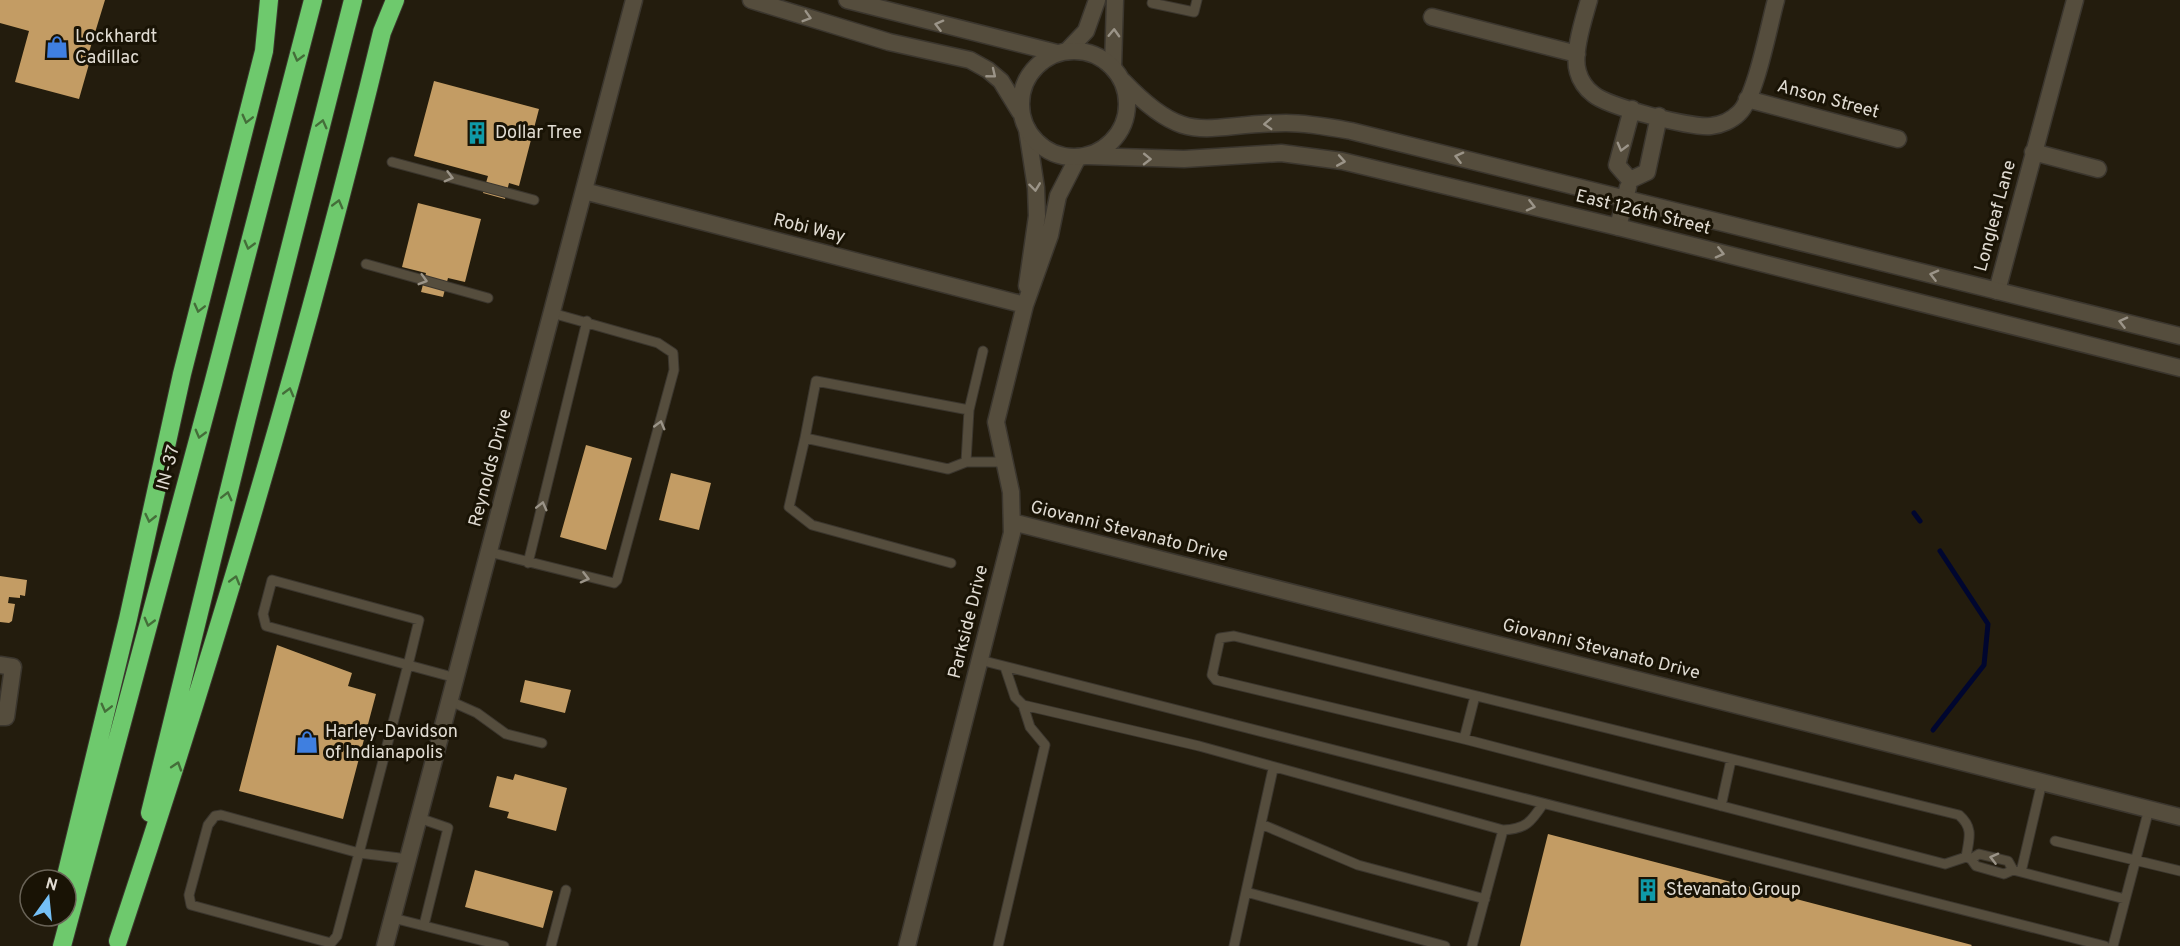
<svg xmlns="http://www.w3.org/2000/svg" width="2180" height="946" viewBox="0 0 2180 946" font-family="Overpass,sans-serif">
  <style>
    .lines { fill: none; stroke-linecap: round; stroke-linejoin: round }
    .stream { stroke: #00062f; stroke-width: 5 }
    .building { fill: #c39c64 }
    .service-casing { stroke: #3b362e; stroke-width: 11 }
    .minor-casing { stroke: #3b362e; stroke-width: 19 }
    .tertiary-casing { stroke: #3b362e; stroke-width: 19 }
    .secondary-casing { stroke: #3b362e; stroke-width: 19 }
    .motorway-casing { stroke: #3b362e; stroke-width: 20 }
    .service { stroke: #554d3d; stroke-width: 9 }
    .minor { stroke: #554d3d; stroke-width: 16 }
    .tertiary { stroke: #554d3d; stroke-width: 16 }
    .secondary { stroke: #554d3d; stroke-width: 16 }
    .motorway { stroke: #6ec96d; stroke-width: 18 }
    .oneway { stroke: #9b9488 }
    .oneway2 { stroke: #446e39 }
    .labels { text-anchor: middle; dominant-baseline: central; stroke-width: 6; stroke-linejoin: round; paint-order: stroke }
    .poi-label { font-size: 18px; fill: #e1dcd3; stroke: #191305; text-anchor: start }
    .street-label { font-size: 18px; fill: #e1dcd3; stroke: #191305 }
  </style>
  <rect width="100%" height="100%" fill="#231c0d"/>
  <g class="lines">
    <path class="stream" d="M1914,513L1920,521
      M1933,730L1984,665L1988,624L1940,551"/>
  </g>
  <path class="building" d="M0,0H105L86,62L89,64L79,99L15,82L29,31L0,23Z
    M434,81L539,109L519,186L509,183L505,199L483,193L488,176L414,156Z
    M418,203L481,219L465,282L448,278L443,297L421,292L426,273L402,267Z
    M586,445L632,458L606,550L560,537Z
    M671,473L711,483L699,530L659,520Z
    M0,576L27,580L25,596L20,595V598L9,597L8,603L15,604L12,621L9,623L0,622Z
    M277,645L352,673L348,686L376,694L343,819L239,791Z
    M525,680L571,690L565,713L520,702Z
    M515,774L567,788L556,831L507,818L509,812L489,807L497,776L513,780Z
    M1548,834L1972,945L1971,946H1520Z
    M475,870L553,891L543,928L465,907Z"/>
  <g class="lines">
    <g class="service-casing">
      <path id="service" d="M1153,0L1152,3L1194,12L1197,0
        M392,162L534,200
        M366,264L488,298
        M983,351L969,410L966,462H1003
        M805,438L816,381L969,410
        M489,552L614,583L617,580L674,370L673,353L658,343L552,313
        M528,563L587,321
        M951,563L812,525L789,507L805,438L948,469L966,462
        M272,580L419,620L408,665L266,626L263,614Z
        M980,660L2105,946
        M1005,667L1015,697L1023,705L1199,746L1503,830C1526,829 1531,822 1543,804
        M450,701L477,713L506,734L542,743
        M1464,739L1475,696
        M2042,782L2021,872L2125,899
        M1721,806L1731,760
        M221,815L359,853L337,936L331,943L191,905L189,895L208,825L215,816Z
        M419,818L448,828L424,925
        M1261,824L1358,865L1485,899
        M2055,841L2180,871
        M1966,857C1969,839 1974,828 1959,815L1234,636L1220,638L1212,675L1216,680L1464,739L1945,864L1966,857L1971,859L1976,866L2004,874L2013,870L2021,872
        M408,859L359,853L408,665L456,678
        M1971,859L1979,854L2008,861L2013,870
        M1246,892L1445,946
        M393,918L504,946
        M551,946L566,890
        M998,946L1045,745L1030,727L1023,705
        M1234,946L1273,769
        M1472,946L1503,830
        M2113,946L2149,809"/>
    </g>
    <g class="minor-casing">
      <path id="minor" d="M1589,0C1584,18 1572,54 1578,72C1580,80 1586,89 1593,94C1608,107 1691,128 1711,126C1721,125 1732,120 1739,113C1756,97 1769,25 1776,0
        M1432,17L1577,54
        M1747,99L1898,139
        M1027,129L1036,188L1037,216L1027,286
        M2033,152L2098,169
        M1630,180L1617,165L1632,109
        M1630,180L1647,172L1659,116
        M584,191L1025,305
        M1618,227L1628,187
        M1997,291L2075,0
        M1012,522L2180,817
        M0,665L13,667L6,717H0
        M385,946L634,0
        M907,946L1012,533L1011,492L996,422L1025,305L1050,235L1058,196L1078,157"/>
    </g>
    <g class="tertiary-casing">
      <path id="tertiary" d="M1067,51L1086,31L1097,0
        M1113,67L1115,0"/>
    </g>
    <g class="secondary-casing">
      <path id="secondary" d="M751,0L889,42L970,60L988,70L1001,81L1020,112
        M847,0L1057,53
        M1021 104a53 53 0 1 1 106 0a53 53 0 1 1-106 0Z
        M1123,81C1189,150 1204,123 1286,123C1308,123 1329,127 1351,131L2180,336
        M1088,156L1184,159L1281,153L1342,161L1618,227L2180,368"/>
    </g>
    <g class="motorway-casing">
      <path id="motorway" d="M150,813L245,425L353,0
        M65,880L128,619L182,374L264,51L269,0
        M118,941C218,641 308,339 382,32L395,0
        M62,946L213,384L313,0"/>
    </g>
    <use href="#service" class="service"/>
    <use href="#minor" class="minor"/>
    <use href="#tertiary" class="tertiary"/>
    <use href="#secondary" class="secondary"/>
    <use href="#motorway" class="motorway"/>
  </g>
  <defs><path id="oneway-chevron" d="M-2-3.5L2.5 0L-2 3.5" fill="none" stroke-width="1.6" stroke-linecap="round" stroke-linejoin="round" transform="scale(1.5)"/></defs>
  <g class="oneway">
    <use href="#oneway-chevron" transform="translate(807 17) rotate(17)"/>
    <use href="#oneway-chevron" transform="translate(939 25) rotate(-166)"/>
    <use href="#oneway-chevron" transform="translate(1114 33) rotate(-88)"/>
    <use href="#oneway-chevron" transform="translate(992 74) rotate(39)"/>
    <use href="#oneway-chevron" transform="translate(1268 124) rotate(177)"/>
    <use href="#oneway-chevron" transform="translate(1622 147) rotate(105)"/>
    <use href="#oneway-chevron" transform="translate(1459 157) rotate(-166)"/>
    <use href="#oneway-chevron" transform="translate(1147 159) rotate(1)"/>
    <use href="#oneway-chevron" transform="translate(1341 161) rotate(10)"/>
    <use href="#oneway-chevron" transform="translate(449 177) rotate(15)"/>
    <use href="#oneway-chevron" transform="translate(1035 187) rotate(83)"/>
    <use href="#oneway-chevron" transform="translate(1531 206) rotate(14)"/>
    <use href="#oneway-chevron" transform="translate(1720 253) rotate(14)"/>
    <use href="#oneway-chevron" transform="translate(1934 275) rotate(-166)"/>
    <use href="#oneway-chevron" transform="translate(423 280) rotate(16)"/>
    <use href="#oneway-chevron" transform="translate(2123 322) rotate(-166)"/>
    <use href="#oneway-chevron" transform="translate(660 425) rotate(-75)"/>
    <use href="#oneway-chevron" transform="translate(542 506) rotate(-76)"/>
    <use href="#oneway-chevron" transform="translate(585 578) rotate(14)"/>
    <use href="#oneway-chevron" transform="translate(1994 858) rotate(-166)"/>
  </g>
  <g class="oneway2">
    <use href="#oneway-chevron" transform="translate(298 57) rotate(105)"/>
    <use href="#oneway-chevron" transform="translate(247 119) rotate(104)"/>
    <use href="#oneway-chevron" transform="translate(322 124) rotate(-76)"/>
    <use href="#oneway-chevron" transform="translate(338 204) rotate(-75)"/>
    <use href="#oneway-chevron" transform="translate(249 245) rotate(105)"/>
    <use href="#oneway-chevron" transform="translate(199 308) rotate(104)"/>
    <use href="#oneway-chevron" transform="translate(289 392) rotate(-75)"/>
    <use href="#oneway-chevron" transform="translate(200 434) rotate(105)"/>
    <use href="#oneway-chevron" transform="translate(227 496) rotate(-76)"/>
    <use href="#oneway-chevron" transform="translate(150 518) rotate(103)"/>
    <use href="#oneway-chevron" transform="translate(235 580) rotate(-74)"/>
    <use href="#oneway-chevron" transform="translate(149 622) rotate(105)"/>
    <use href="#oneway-chevron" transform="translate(106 708) rotate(104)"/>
    <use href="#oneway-chevron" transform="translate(177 766) rotate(-72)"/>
  </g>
  <defs>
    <g id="shop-bare" transform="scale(1.8)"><path d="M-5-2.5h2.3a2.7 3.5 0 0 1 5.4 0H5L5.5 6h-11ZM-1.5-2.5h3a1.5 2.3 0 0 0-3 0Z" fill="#3f7fe0" stroke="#191305" stroke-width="2.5" paint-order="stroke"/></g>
    <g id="building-bare" transform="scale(1.8)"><path d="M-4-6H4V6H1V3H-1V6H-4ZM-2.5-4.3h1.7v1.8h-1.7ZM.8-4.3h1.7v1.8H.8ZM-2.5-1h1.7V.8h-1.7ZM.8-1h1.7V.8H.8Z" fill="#0f9aa8" stroke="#191305" stroke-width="2.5" paint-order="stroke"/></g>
  </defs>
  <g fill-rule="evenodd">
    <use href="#shop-bare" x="57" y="47"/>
    <use href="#building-bare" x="477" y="133"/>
    <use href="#shop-bare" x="307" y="742"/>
    <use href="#building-bare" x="1648" y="890"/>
  </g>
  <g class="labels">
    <g class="poi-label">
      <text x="75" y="37">Lockhardt<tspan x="75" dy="21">Cadillac</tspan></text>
      <text x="495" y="133">Dollar Tree</text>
      <text x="325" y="732">Harley-Davidson<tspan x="325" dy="21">of Indianapolis</tspan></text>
      <text x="1666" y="890">Stevanato Group</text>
    </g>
    <g class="street-label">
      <text transform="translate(1828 100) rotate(15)">Anson Street</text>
      <text transform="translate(1643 213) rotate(14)">East 126th Street</text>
      <text transform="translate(1996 216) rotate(-75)">Longleaf Lane</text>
      <text transform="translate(809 229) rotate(14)">Robi Way</text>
      <text transform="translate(169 468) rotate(-75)">IN-37</text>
      <text transform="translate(491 468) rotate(-75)">Reynolds Drive</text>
      <text transform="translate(1129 532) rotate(14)">Giovanni Stevanato Drive</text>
      <text transform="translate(969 622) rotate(-76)">Parkside Drive</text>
      <text transform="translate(1601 650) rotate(14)">Giovanni Stevanato Drive</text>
    </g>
  </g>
  <g transform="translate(48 898) rotate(15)"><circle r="28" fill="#191305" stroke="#696357" stroke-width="1.5"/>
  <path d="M0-4.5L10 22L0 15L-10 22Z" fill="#75c0f6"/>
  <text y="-9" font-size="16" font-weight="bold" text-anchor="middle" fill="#e1dcd3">N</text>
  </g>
</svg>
